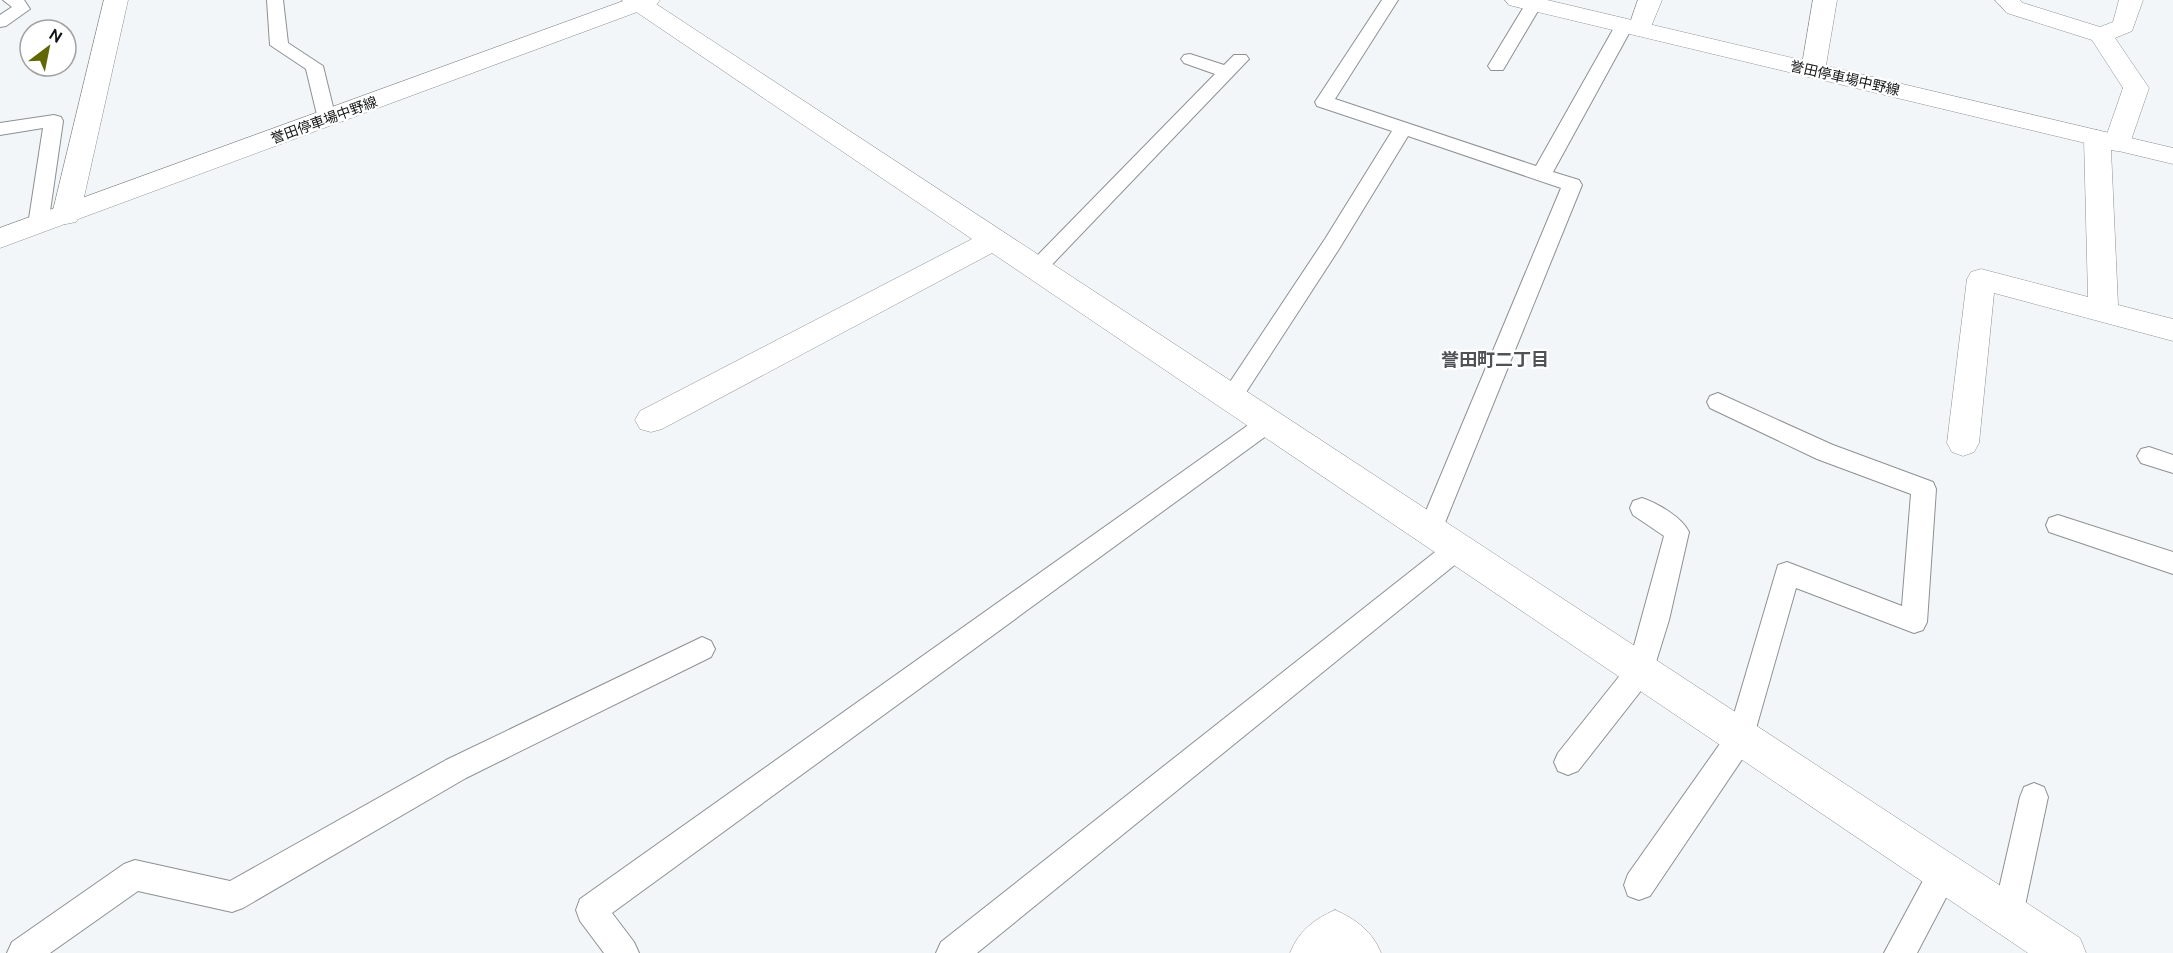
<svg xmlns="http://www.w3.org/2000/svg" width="2173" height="953" viewBox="0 0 2173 953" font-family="Ubuntu,'Noto Sans JP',sans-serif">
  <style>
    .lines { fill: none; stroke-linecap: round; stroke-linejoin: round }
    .service-casing { stroke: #8d9192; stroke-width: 2 }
    .minor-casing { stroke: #8d9192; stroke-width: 1 }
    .secondary-casing { stroke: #8d9192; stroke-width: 1 }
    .service { fill: #fff; fill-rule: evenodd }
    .minor { fill: #fff; fill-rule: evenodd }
    .secondary { fill: #fff; fill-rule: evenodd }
    .labels { text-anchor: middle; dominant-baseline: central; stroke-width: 4.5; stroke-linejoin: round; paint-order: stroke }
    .far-street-label { font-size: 14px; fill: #131415; stroke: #fff }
    .neighbourhood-label { font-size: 18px; font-weight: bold; fill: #505355; stroke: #fff }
  </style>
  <rect width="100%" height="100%" fill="#f2f6f8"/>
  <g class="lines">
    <g class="service-casing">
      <path id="service" d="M3,0H24L30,9L6,26L0,27V15L12,7Z
        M267,0H283L288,43L323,66L336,119L334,123H320L318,119L306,69L270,45Z
        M1382,0H1398L1335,99L1536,166L1615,26L1618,22H1630L1633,26L1553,172L1579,180L1582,185L1442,530L1439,537L1430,540L1421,537L1418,530L1561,188L1408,136L1339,249L1239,403L1231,406L1223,403L1220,397L1325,239L1392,131L1317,106L1315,102Z
        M1528,0H1538L1542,4L1503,70H1491L1488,66Z
        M1190,54L1224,65L1234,55H1246L1249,59L1044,273L1037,275L1030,273L1027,268L1030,263L1215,74L1184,63L1181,59L1184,55Z
        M54,115L61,117L63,121L48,225L45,230L38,232L31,230L28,225L43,128L0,135V123Z
        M1718,393L1833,445L1933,482L1936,489L1927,622L1923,630L1914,633L1796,588L1751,746L1650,896L1639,900L1628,896L1624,885L1628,874L1729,731L1778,565L1787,562L1902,606L1911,494L1817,459L1710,408L1707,402L1710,396Z
        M1269,413L1277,416L1281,422L1277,428L612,913L634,942L639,953H604L580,921L576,910L580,899L1261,416Z
        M2149,447L2173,455V473L2141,463L2137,456L2141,449Z
        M1642,498C1657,503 1682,517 1689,532L1669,620L1651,678L1578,771L1568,775L1558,771L1554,762L1558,753L1629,664L1664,536L1633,515L1630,508L1633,501Z
        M2058,515L2173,552V574L2049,532L2046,525L2049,518Z
        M1458,538L1467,541L1471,548L1467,555L977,953H936L941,942L1449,541Z
        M702,637L711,641L715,649L711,657L466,778L243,908L232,912L138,891L50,953H7L12,942L124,864L135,860L230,881L446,760Z
        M2034,783L2044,787L2048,797L2023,915L2019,926L2008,930L1997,926L1993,915L2020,797L2024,787Z
        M1944,858L1955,862L1959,873L1917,953H1884L1933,862Z"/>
    </g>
    <g class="minor-casing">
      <path id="minor" d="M104,0H128L80,215L76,222L66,224L56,222L52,215Z
        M622,0H650L2080,938L2086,953H2028L992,253L662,429L651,432L640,429L635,420L640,411L972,239L626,5Z
        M1638,0H1662L1648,34L1640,36L1632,34L1628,29Z
        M1813,0H1837L1825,71L1822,76L1813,78L1804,76L1801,71Z
        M1995,0H2020L2023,3L2100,27L2113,22L2119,0H2143L2132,31L2115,38L2149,88L2130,143L2126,149L2117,151L2111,150L2118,305L2173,319V341L1994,293L1979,443L1974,452L1963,456L1952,452L1947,443L1967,279L1971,272L1981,269L2088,297L2084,138L2088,132L2097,130L2107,134L2123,88L2092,40L2007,13Z
        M1335,910C1356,919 1373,932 1381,953H1290C1298,932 1314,919 1335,910Z"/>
    </g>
    <g class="secondary-casing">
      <path id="secondary" d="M626,0H660L656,5L0,248V228Z
        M1505,0H1547L2173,148V164L1517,7L1509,5Z"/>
    </g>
    <use href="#service" class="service"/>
    <use href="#minor" class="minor"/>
    <use href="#secondary" class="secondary"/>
  </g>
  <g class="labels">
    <g class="far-street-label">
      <text transform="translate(1845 78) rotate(13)">誉田停車場中野線</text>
      <text transform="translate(324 120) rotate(-20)">誉田停車場中野線</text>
    </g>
    <g class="neighbourhood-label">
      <text x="1495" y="359">誉田町二丁目</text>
    </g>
  </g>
  <g transform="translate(48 48) rotate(32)"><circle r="28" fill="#ffffff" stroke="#a1a1a1" stroke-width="1.5"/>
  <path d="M0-4.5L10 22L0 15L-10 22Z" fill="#616705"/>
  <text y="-9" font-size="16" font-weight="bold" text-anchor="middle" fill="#131415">N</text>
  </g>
</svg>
